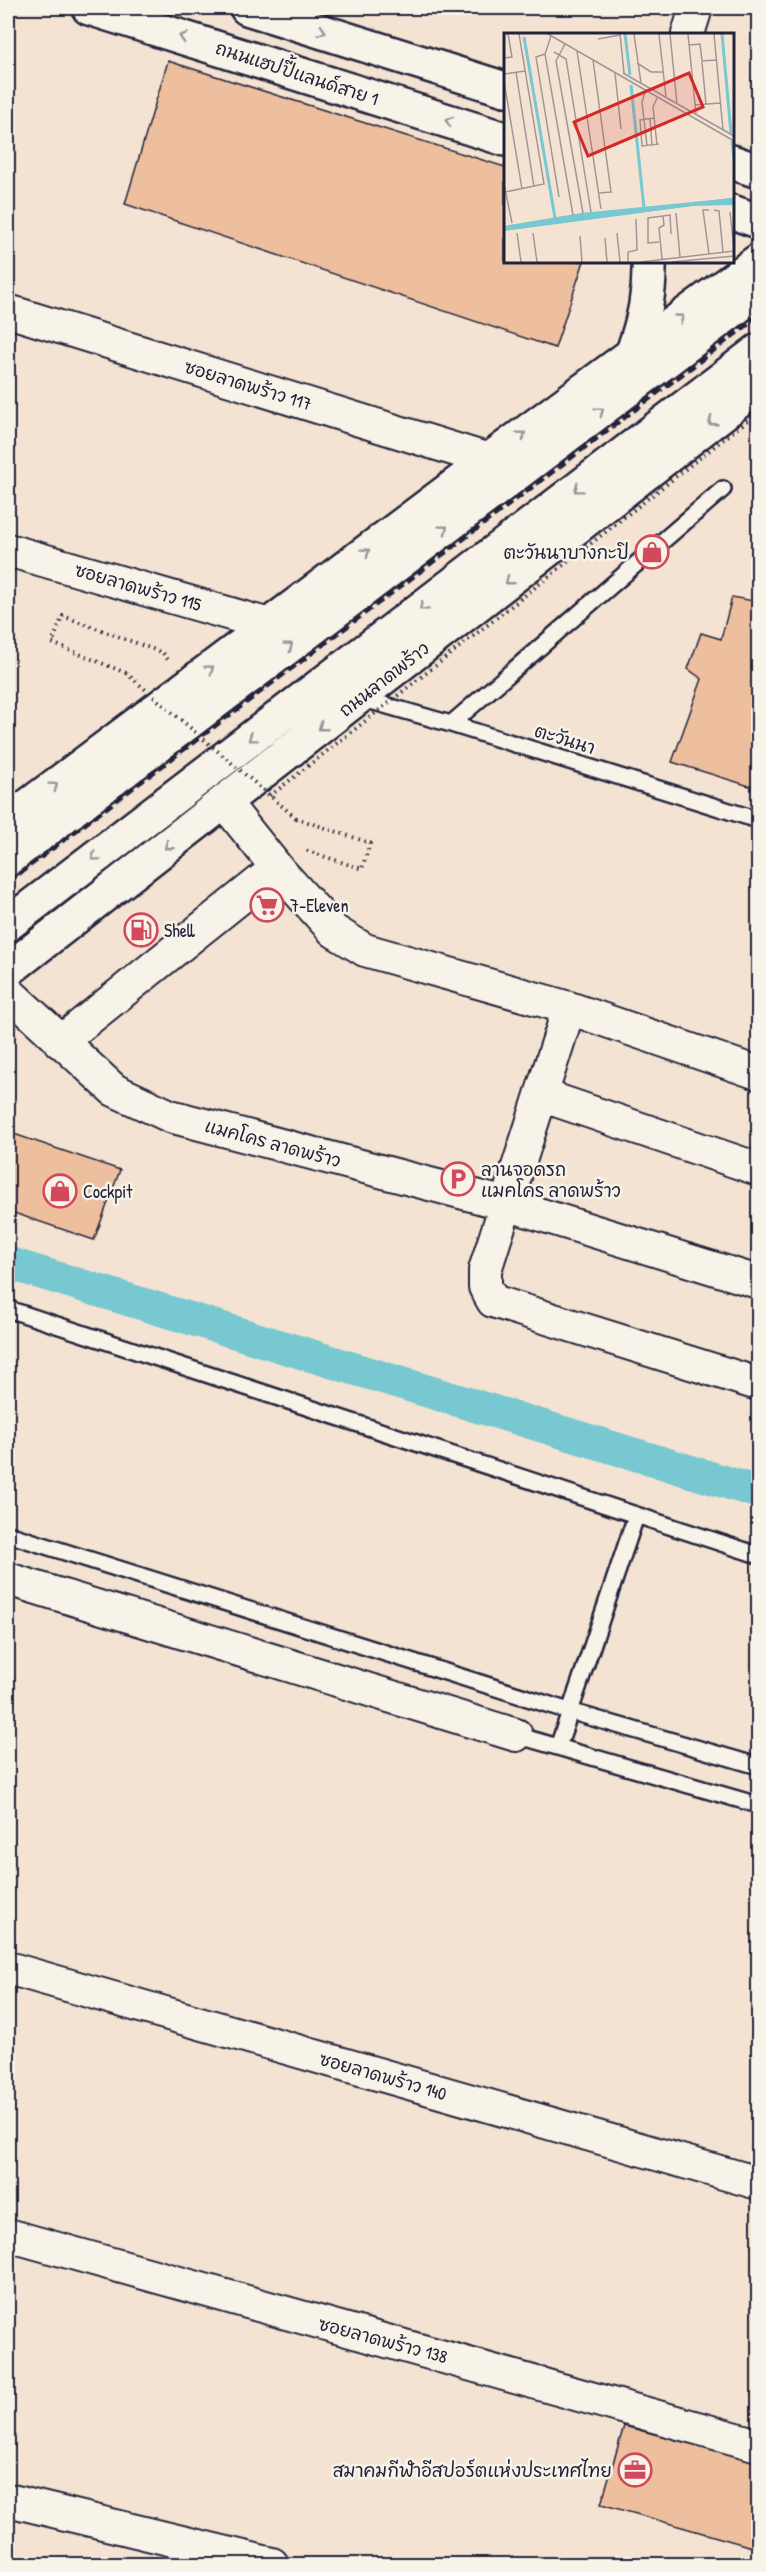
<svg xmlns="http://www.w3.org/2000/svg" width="766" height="2572" viewBox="0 0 766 2572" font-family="'Patrick Hand','Playpen Sans Thai',sans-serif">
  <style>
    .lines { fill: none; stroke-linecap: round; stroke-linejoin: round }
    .canal { stroke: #77c8d0; stroke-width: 33 }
    .building { fill: #eebf9e; stroke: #22223b; stroke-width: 1.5 }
    .lane-casing { stroke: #22223b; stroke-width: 20 }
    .street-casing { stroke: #22223b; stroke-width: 36 }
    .secondary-casing { stroke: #22223b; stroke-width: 38 }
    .primary-casing { stroke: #22223b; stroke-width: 38 }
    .path { stroke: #22223b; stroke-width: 4; stroke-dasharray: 1.5 4.5; stroke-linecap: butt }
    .lane { stroke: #f7f3e8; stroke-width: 15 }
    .street { stroke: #f7f3e8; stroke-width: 32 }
    .secondary { stroke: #f7f3e8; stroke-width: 33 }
    .primary { stroke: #f7f3e8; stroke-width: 33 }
    .rail { stroke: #22223b; stroke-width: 4.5; stroke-dasharray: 9 4.5; stroke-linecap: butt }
    .path-bridge { stroke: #22223b; stroke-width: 4; stroke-dasharray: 1.5 4.5; stroke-linecap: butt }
    .oneway { stroke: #97959a }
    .labels { text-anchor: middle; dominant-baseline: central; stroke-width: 5; stroke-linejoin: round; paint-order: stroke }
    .street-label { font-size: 18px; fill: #22223b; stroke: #f7f3e8 }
    .poi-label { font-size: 18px; fill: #22223b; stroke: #f7f3e8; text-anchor: start }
    .inset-river { fill: none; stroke: #77c8d0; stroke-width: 3 }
    .inset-road { fill: none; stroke: #a09696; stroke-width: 1.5 }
    .view { fill: #d62828; fill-opacity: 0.15; stroke: #d62828; stroke-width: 3 }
    .inset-edge { fill: none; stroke: #22223b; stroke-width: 3 }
  </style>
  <rect width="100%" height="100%" fill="#f4e3d2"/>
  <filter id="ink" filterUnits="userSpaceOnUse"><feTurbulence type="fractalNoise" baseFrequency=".0167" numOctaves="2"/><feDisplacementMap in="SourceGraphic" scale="12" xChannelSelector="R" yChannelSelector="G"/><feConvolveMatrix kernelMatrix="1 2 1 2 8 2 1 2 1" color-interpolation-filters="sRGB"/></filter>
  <g filter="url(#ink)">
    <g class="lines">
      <path class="canal" d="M8,1263L758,1492"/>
    </g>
    <path class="building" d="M168,61L505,167V261H584L555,348L125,204Z
      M732,597L759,602V789L672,762L702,679L688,669L701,633L721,639Z
      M8,1132L120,1170L94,1240L8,1211Z
      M624,2426L759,2462V2549L601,2504Z"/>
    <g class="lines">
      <g class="lane-casing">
        <path id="lane" d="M360,698L451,724L758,820
          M451,724L723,489
          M8,1309L758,1555
          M8,1534L569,1711L758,1766
          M516,1735L758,1805
          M558,1747L636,1516"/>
      </g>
      <g class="street-casing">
        <path id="street" d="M688,34L696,8
          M8,311L489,460
          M8,550L269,625
          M225,803L277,868L334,931L365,950L569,1008L758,1073
          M8,992L114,1090L170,1116L506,1204L758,1282
          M569,1008L485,1270V1287L493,1301L758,1384
          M60,1042L277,868
          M541,1095L758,1169
          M8,1579L516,1735
          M8,1968L758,2183
          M8,2235L758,2445
          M8,2500L272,2564"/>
      </g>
      <g class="secondary-casing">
        <path id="secondary" d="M89,8L505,139
          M247,8L505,89
          M732,162L758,171
          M732,212L758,221
          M633,352C644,321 650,294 649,261"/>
      </g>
      <g class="primary-casing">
        <path id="primary" d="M8,821L489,460L758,261
          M8,859L758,291
          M8,924L758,351
          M8,970L758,386"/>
      </g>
      <path class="path" d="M126,673L52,643L63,616L163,653L169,661
        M296,818L370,843L362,869L305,850"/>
      <use href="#lane" class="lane"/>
      <use href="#street" class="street"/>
      <use href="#secondary" class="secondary"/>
      <use href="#primary" class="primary"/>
      <path class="rail" d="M8,882L758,317"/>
      <path class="path-bridge" d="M126,673L296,818
        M270,796L758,412"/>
    </g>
    <defs><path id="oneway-chevron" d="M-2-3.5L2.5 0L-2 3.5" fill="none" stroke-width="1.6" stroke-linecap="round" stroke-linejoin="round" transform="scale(1.5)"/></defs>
    <g class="oneway">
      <use href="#oneway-chevron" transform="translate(322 31) rotate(18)"/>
      <use href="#oneway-chevron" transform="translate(183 37) rotate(-162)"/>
      <use href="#oneway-chevron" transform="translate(449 121) rotate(-162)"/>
      <use href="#oneway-chevron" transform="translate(680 318) rotate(-36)"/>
      <use href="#oneway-chevron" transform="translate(600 411) rotate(-37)"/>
      <use href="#oneway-chevron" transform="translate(712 422) rotate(142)"/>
      <use href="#oneway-chevron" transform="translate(522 435) rotate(-37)"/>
      <use href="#oneway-chevron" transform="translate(578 489) rotate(143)"/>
      <use href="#oneway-chevron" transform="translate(444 529) rotate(-37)"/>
      <use href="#oneway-chevron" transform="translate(366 552) rotate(-37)"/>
      <use href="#oneway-chevron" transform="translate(509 581) rotate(142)"/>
      <use href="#oneway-chevron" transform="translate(423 607) rotate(143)"/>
      <use href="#oneway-chevron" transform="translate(289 646) rotate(-37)"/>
      <use href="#oneway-chevron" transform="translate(210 669) rotate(-37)"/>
      <use href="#oneway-chevron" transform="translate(322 727) rotate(142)"/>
      <use href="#oneway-chevron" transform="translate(252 738) rotate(143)"/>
      <use href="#oneway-chevron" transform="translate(54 786) rotate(-37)"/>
      <use href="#oneway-chevron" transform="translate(168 846) rotate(142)"/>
      <use href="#oneway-chevron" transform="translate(95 857) rotate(143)"/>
    </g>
  </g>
  <defs>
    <g id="shop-ring" transform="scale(1.725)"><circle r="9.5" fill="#f7f3e8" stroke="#d1495b" stroke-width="1.5"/><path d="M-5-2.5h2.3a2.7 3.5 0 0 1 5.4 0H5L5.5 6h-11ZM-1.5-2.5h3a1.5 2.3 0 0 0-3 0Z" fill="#d1495b"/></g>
    <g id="supermarket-ring" transform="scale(1.725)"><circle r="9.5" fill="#f7f3e8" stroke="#d1495b" stroke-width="1.5"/><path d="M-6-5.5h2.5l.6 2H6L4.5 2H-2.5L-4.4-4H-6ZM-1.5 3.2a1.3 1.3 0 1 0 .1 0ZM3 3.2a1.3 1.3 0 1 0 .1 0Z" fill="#d1495b"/></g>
    <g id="fuel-ring" transform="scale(1.725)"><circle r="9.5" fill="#f7f3e8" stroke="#d1495b" stroke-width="1.5"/><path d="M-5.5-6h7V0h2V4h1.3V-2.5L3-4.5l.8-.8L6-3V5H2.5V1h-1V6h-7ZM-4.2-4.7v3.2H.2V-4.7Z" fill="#d1495b"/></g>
    <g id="parking-ring" transform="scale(1.725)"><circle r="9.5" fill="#f7f3e8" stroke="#d1495b" stroke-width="1.5"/><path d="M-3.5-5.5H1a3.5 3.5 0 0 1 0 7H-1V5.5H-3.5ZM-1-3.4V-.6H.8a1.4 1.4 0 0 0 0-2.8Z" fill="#d1495b"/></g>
    <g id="office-ring" transform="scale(1.725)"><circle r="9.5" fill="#f7f3e8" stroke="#d1495b" stroke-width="1.5"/><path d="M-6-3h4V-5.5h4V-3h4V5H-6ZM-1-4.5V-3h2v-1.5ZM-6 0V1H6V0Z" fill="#d1495b"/></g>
  </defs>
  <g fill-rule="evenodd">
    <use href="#shop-ring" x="652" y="552"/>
    <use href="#supermarket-ring" x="267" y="905"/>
    <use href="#fuel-ring" x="141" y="930"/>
    <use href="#parking-ring" x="458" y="1179"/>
    <use href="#shop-ring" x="60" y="1191"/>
    <use href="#office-ring" x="635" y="2470"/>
  </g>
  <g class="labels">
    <g class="street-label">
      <text transform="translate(297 73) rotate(18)">ถนนแฮปปี้แลนด์สาย 1</text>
      <text transform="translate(248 385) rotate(17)">ซอยลาดพร้าว 117</text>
      <text transform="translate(138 587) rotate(16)">ซอยลาดพร้าว 115</text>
      <text transform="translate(384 679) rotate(-38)">ถนนลาดพร้าว</text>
      <text transform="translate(565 739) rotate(17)">ตะวันนา</text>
      <text transform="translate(273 1143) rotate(15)">แมคโคร ลาดพร้าว</text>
      <text transform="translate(383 2076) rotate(16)">ซอยลาดพร้าว 140</text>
      <text transform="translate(383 2340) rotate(15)">ซอยลาดพร้าว 138</text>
    </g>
    <g class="poi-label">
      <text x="629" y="552" text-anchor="end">ตะวันนาบางกะปิ</text>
      <text x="290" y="905">7-Eleven</text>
      <text x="164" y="930">Shell</text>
      <text x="481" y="1169">ลานจอดรถ<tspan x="481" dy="21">แมคโคร ลาดพร้าว</tspan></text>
      <text x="83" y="1191">Cockpit</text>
      <text x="612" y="2470" text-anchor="end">สมาคมกีฬาอีสปอร์ตแห่งประเทศไทย</text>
    </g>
  </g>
  <g transform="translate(504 33)">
    <rect width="230" height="230" fill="#f4e3d2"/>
    <path d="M229,165V172L188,173L0,198V193L77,180Z" fill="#77c8d0"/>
    <path class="inset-river" d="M121,1L126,42M218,1L227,100M20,4L51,185M127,52L140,175M228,108L230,126M0,196L230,166"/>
    <path class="inset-road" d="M44,1L230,108M116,1L120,40M130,1L137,50M155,1L162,64M166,1L173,71M184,1L192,81M210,1L219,97M47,3L41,21L69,182M94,6L116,2M61,11L52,28L79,180M185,12L196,11L198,28L212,27M73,18L97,176M50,19L62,26L87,179M41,21L32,24L55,164M0,25L8,24L4,1M89,27L107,159L95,160M198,29L202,71M133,30L147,39H159M12,39L30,154M111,40L117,96M119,40L230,103M0,41L21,38M0,48L18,156M141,59L138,69L143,113M191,72L216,70M146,85L148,112M150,85L136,87L138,113L155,111M153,112L149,74L153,65M0,151L8,190M1,159L40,151L15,1M210,177L215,178L219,219M226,179L230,216M172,180L176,224M13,200L17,229M29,200L33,229M113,200L116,229M76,203L78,229M101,205L103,229M155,209L144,210V185L166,182L167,201M205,221L199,177H205M158,226L155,195L160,192L159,183M124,229V219L133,217L132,186M137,229L230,218M168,229L230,223"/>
    <path class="view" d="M185,40L199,74L84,123L70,89Z"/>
    <rect width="230" height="230" class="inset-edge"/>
  </g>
  <rect width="766" height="2572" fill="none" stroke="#f7f3e8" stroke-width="30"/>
  <rect x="15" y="15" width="736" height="2542" fill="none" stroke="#22223b" stroke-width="2" filter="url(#ink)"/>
</svg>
